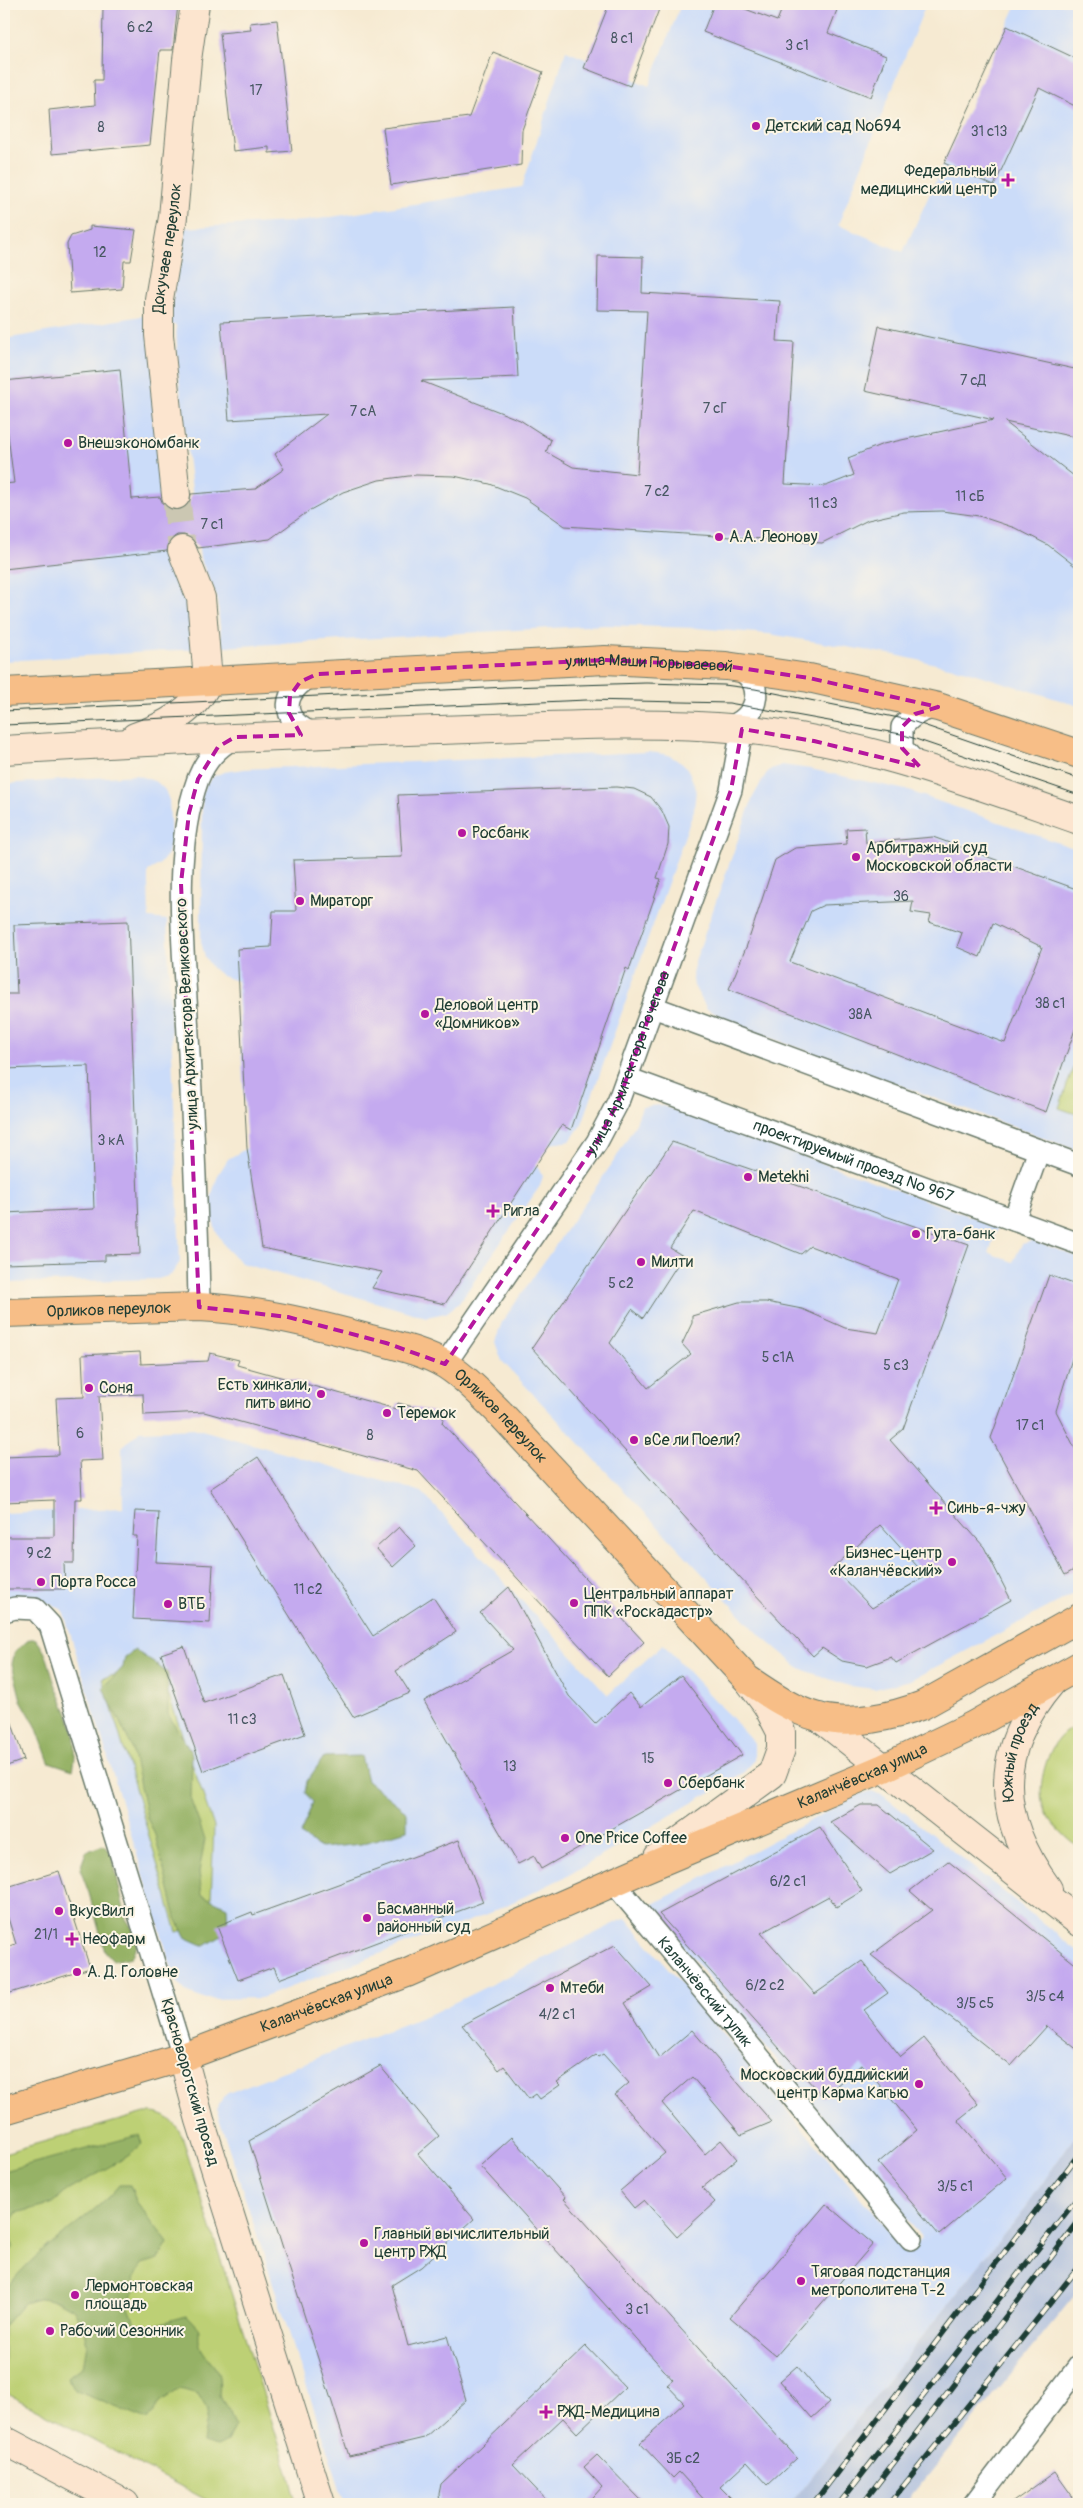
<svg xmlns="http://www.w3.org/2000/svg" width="1083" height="2508" viewBox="0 0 1083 2508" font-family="Pangolin,sans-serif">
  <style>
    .built { fill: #cbdcf9 }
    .industrial { fill: #b7c5de }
    .green { fill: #bdd074; stroke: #6e8654 }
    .forest { fill: #96b266; stroke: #5a784d }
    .building { fill: #c4aaef; fill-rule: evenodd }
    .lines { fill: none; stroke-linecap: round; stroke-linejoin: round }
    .secondary-tunnel { stroke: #cbc7b2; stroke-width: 28; stroke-dasharray: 28 14; stroke-linecap: butt }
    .street-casing { stroke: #6a7a6b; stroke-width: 24 }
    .secondary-casing { stroke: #6a7a6b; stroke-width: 30 }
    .primary-casing { stroke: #6a7a6b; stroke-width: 30 }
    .street { stroke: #fff; stroke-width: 21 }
    .secondary { stroke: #fce5cf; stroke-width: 28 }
    .primary { stroke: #f7be87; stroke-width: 28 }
    .tram { stroke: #1f3d34; stroke-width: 1 }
    .rail-casing { stroke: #1f3d34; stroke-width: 5.5 }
    .rail { stroke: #fcf5e5; stroke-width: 4; stroke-dasharray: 11; stroke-linecap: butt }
    .marked { fill: none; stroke: #b5179e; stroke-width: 4; stroke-dasharray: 10 6; stroke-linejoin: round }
    .poi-dot { fill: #b5179e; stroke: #fcf5e5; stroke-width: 2 }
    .labels { text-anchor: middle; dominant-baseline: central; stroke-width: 4; stroke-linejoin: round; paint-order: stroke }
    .number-label { font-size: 14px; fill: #485863 }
    .poi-label { font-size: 16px; fill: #1f3d34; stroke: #fcf5e5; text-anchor: start }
    .street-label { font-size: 16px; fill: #1f3d34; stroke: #fcf5e5 }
  </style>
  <rect width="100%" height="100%" fill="#fcf5e5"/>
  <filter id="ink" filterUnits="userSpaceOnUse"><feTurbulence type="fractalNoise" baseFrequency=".02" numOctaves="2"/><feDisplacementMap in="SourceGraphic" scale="10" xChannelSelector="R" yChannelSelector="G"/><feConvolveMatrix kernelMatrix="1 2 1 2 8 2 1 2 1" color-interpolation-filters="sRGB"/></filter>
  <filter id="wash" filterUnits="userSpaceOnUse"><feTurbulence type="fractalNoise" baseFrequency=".0096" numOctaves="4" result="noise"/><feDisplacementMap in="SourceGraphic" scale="20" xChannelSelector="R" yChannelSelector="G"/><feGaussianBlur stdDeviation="1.12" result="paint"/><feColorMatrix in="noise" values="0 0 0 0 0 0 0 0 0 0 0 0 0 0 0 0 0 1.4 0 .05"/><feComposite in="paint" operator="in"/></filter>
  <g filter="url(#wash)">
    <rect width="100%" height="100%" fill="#f6ead2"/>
    <path class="built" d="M681,4H926L838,225L903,252L1017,4H1079V706L963,670L895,655L769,634L696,628L604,625L222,647L217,597L200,558L178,370L176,325H169L183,228L306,221L522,187L566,51L649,86Z
      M148,315L175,560L191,600L197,649L4,661V339Z
      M650,752L669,755L687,767L696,789L694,810L582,1124L570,1141L550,1144L536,1165L543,1176L540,1186L459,1303L446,1313L426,1317L241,1263L226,1248L216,1231L211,1213V1197L218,1175L228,1159L247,1148L237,981L222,976L212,968L205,957L201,942L202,796L206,784L214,776L224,772L244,769Z
      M782,765L810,769L906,790L1079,850V1151L733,1024L707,1009L694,986L692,973L695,961L753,797L766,774L771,769Z
      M136,775L157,782L165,790L169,800L171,840L168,854L159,865L148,871V883L149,918L167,920L180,1262L171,1275L158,1279L4,1283V784Z
      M660,1105L998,1226L989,1253L1013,1262L1022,1244L1033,1241L1079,1257V1591L911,1680L875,1689L849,1686L801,1669L761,1636L502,1361L495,1342L502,1322L616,1158L635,1125L642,1107Z
      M198,1429L422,1492L608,1695L663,1644L749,1737L754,1744V1761L743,1773L567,1876L490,1913L261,1998L204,1999L187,1993L175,1979L63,1610L48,1603L4,1609V1513L123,1508L122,1447L140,1431Z
      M872,1791L885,1797L1079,1952V2130L1030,2201L790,2504H345L219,2118L217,2108L223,2097L228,2093L435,2012L626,1918L906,2252L922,2238L650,1906L858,1795Z"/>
    <path class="industrial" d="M1079,2130V2290L905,2504H790L1030,2201Z"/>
    <path class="green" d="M1079,1051V1115L1059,1108Z
      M158,1664L214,1827L210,1922L177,1932L103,1678Z
      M1079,1724V1848C1067,1838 1052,1825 1045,1811C1035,1792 1046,1752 1060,1737C1065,1731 1073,1728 1079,1724Z
      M145,2113C164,2112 175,2120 182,2137L298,2504H214L4,2392V2153Z"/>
    <path class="forest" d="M30,1639H36C50,1658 47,1661 54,1681C67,1715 81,1732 73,1770L49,1762L36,1726L21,1700L12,1664L15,1651Z
      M135,1650L168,1673V1714L192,1754L191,1801L205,1839L199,1872L202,1895L227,1907L228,1932L205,1946L185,1937L176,1918L155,1835L147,1818L131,1745L103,1688L123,1667L125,1657Z
      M361,1756L367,1781L407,1812V1830L361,1844L321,1848L300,1835L313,1802L305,1793L307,1781L324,1757Z
      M103,1845L112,1854L126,1919L135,1932L137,1946L131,1957L113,1961L105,1952L89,1893L80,1869L86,1852Z
      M139,2135L142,2144L128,2156L65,2192L51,2204L16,2213L10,2230L12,2248L4,2266V2171Z
      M119,2185H130L136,2201L168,2243L159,2259L142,2264L134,2279L137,2287L127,2302L136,2326C157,2327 167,2320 187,2316L199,2329C199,2335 198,2343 201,2348C214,2370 222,2366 219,2395L229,2409L235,2425L227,2442L217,2447L203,2443L208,2411L198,2394L180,2389L161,2401L147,2420L74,2390L67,2377L83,2367L87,2344L83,2327L74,2310L58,2301L41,2298L24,2303L4,2326C4,2318 2,2306 4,2298C13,2262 95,2217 119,2185Z"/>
    <g id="blocks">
      <path class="building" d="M103,4H178L173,50H160L150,145L52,154L49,110L95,105L94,80H102Z
        M609,4H661L630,86L584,68Z
        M714,4H732L777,21L784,4H820L837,10L828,33L886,56L871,97L703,32Z
        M277,20L292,151L269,153V147L233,151L220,33L251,30L250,23Z
        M1007,26L1079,60V108L1039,88L994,186L944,163Z
        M493,52L543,72L522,130L521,165L391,185L383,128L469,117Z
        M90,226L136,230L131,261H124L122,289L70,293L67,244L71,236L90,230Z
        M598,256L643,257L642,293L780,301L777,341L794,342L785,484L826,486L854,475L848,458L883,444L994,420L865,391L879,326L1079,370V438L1005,422L1079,480V569L1048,545L1015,528L979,516L942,511L904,512L868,520L822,543L565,526L525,498L490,484L454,476L416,475L379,480L343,492L310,510L270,539L198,548L192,538L184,535H177L170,540L167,551L4,569V484L14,483L4,403V381L120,369L132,499L160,497L163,504L169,509L178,510L186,507L190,501L191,494L255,489L284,469L275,454L327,414L229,420L221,322L514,307L518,377L421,381L520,420L551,440L546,452L573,467L637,474L647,311L597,310Z
        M616,787L634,789L651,797L662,811L669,827L668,844L657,878L661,879L629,970L626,968L571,1130L562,1125L445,1304L372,1288L382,1272L262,1248L247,1148L237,949L271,947L273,911H296L293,860L402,857L398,795Z
        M865,828L866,843L933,837L1079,890V1018L1046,1112L729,989L747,945L775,860L795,848L847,844L846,829ZM913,901L911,912L931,915L929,922L962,933L957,947L980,957L993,923L1042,947L1005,1043L790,962L811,911L824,905Z
        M128,921L140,1254L105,1255V1261L4,1264V1213L94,1209L89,1066L4,1069V994H17L14,925Z
        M672,1142L969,1245L903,1429L890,1440L984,1547L1011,1600L896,1663L891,1657L867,1666L842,1661L822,1648L813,1656L738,1576L532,1348ZM694,1211L801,1254L810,1246L898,1279L878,1333L845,1328L802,1309L766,1302H739L692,1316V1323L682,1344L691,1354L648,1388L610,1343L632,1309L643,1318L683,1256L670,1248ZM880,1525L926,1576L872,1608L833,1568Z
        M1049,1275L1079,1286V1354L1074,1352L1056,1411L1079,1456V1567L1065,1575L991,1438Z
        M140,1352L141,1364L208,1361L210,1353L239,1360L237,1365L396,1409L398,1403L444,1415L442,1423L644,1642L608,1676L418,1471L204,1412L144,1415L143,1394L99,1396L103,1460L80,1461L82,1499H75L74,1563H64L65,1589H4V1537H54V1500L4,1502V1457L59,1455L56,1398L84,1397L82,1355Z
        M258,1457L373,1636L433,1597L456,1632L396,1671L410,1693L353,1717L210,1489Z
        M135,1511L159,1512L156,1562L213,1565L210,1623L133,1619L137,1536H133Z
        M399,1527L416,1546L393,1567L376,1548Z
        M509,1587L569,1696L595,1724L629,1693L641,1707L681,1675L742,1755L541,1869L534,1856L518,1864L424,1701L513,1650L480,1613Z
        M184,1646L204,1703L284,1675L305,1734L203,1771L161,1654Z
        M4,1711H8L24,1760L4,1767Z
        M861,1805H879L933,1849L890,1874L830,1822Z
        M820,1827L862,1891L836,1907L829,1896L761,1933L815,1994L862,1961L888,1993L864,2010L901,2057L924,2038L978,2104L958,2120L1007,2178L939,2235L878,2163L917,2130L862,2064L823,2097L659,1914Z
        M459,1840L483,1902L279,1979L274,1967L238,1980L217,1926L252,1912L253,1915Z
        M948,1861L1079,1967V2051L1047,2026L1011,2066L871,1955L932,1910L910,1891Z
        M59,1871L90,1968L4,1995V1948L16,1944L4,1905V1888Z
        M615,1945L652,1987L625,2003L659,2058L692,2030L772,2122L741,2135L692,2077L662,2103L705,2154L721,2140L737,2159L702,2188L715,2202L677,2237L644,2200L634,2208L620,2191L665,2153L615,2095L629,2083L603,2054L598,2057L596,2055L557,2082L560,2085L540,2099L536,2094L529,2099L504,2066L499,2070L462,2025Z
        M380,2066L439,2136L418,2154L474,2219L421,2267L392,2285L408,2346L447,2336L466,2400L424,2438L349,2456L249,2141Z
        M512,2137L566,2198L564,2199L797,2458L768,2485L747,2462L720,2487L737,2504H708L679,2472L673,2478L640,2443L684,2403L667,2385L673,2380L480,2166Z
        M826,2204L873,2244L776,2356L730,2317Z
        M586,2346L625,2387L577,2433L563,2418L513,2465L550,2504H440L439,2494L441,2484Z
        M797,2366L829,2403L812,2418L780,2381Z
        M597,2455L645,2504H587L602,2487L584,2467Z
        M1055,2472L1078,2504H1010Z"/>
    </g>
  </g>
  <g filter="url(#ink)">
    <use href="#blocks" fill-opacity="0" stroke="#6a7a6b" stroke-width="1"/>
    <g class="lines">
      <path class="secondary-tunnel" d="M176,495L182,550"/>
      <g class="street-casing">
        <g id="street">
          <path d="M724,728C762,721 768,675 730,667"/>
          <path d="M316,734C277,722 281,688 316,675"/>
          <path d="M920,767L902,748V727C913,714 922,710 938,707"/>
          <path d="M653,1007L1079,1165"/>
          <path id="s1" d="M627,1078L1079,1244"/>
          <path d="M1014,1220L1039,1150"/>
          <path d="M199,1307C198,1209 192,1113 187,1015C183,941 172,851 198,779C206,759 217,748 235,737"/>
          <path id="s2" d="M445,1364L597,1142L618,1102L731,790L742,729"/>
          <path d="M4,1611L15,1608L35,1609L50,1625L183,2057"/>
          <path id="s3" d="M614,1883L911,2239"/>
          <path d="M974,2504L1079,2366"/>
        </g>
      </g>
      <g class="secondary-casing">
        <g id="secondary">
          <path id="s4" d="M176,495L159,335V299L173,217L187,60L195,4"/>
          <path d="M135,737C164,727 198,709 208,680L201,598L182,550"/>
          <path d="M4,750C148,741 291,735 436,730C537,727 640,720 742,729C858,740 970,782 1079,820"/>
          <path d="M819,1717L1079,1922"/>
          <path d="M658,1857L772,1774L781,1749V1732L767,1705L749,1681"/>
          <path id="s5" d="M1048,1889C995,1816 993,1751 1052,1682"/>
          <path d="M183,2057L200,2120L321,2504"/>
          <path d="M4,2440L125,2504"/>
        </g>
      </g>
      <g class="primary-casing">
        <g id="primary">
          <path id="s6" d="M4,692L605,660L726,666L809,678L938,707L1079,754"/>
          <path id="s7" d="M4,1313L199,1307C257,1310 311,1323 367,1338C393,1345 423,1351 446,1365C466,1378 483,1396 500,1413L747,1679C769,1694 792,1710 818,1717C851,1726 892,1717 923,1705L1079,1618"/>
          <path id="s8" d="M4,2110L183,2057L407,1973L639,1871L884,1768L972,1726L1079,1666"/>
        </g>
      </g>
      <use href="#street" class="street"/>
      <use href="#secondary" class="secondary"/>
      <use href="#primary" class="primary"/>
      <path class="tram" d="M4,711L507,687L646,683L724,685L755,689L909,720L1079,779
        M4,725L587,700L729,703L901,734L1079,795"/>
      <g class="rail-casing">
        <path id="rail" d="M813,2504L1079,2154
          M839,2504L1079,2196
          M862,2504L1079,2221
          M889,2504L1079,2267"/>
      </g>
      <use href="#rail" class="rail"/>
    </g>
  </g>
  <path class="marked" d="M605,660L726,666L809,678L938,707L915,714L902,727V748L920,767L814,741L742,729L731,790L618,1102L597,1142L445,1364L386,1343L288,1317L199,1307L181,883L189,813L198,779L218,747L235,737L301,735L289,713L290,696L300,682L317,674Z"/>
  <g class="poi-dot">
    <circle cx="756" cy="126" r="5"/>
    <path d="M1005.5 172.5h5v5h5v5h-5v5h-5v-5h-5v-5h5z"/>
    <circle cx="68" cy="443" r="5"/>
    <circle cx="719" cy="537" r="5"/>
    <circle cx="462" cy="833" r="5"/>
    <circle cx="856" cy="857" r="5"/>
    <circle cx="300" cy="901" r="5"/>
    <circle cx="425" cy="1014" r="5"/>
    <circle cx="748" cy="1177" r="5"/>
    <path d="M490.5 1203.5h5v5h5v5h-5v5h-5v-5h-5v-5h5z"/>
    <circle cx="916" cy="1234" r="5"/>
    <circle cx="641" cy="1262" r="5"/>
    <circle cx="89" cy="1388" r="5"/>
    <circle cx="321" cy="1394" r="5"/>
    <circle cx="387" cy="1413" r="5"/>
    <circle cx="634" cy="1440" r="5"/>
    <path d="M933.5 1500.5h5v5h5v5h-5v5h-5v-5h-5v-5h5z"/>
    <circle cx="952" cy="1562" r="5"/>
    <circle cx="41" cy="1582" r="5"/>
    <circle cx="574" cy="1603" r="5"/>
    <circle cx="168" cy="1604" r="5"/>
    <circle cx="668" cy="1783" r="5"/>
    <circle cx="565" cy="1838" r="5"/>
    <circle cx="59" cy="1911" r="5"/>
    <circle cx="367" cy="1918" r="5"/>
    <path d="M69.5 1931.5h5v5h5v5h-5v5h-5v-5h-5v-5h5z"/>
    <circle cx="77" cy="1972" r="5"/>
    <circle cx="550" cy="1988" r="5"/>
    <circle cx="919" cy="2084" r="5"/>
    <circle cx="364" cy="2243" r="5"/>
    <circle cx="801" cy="2281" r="5"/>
    <circle cx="75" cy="2295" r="5"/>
    <circle cx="50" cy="2331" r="5"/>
    <path d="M543.5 2404.5h5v5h5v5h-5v5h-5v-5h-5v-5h5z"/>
  </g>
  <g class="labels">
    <g class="number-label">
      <text x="140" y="27">6 с2</text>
      <text x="622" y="38">8 с1</text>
      <text x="797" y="45">3 с1</text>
      <text x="256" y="90">17</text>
      <text x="101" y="127">8</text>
      <text x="989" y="131">31 с13</text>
      <text x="100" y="252">12</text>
      <text x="973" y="380">7 сД</text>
      <text x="715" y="408">7 сГ</text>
      <text x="363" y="411">7 сА</text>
      <text x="657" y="491">7 с2</text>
      <text x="970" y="496">11 сБ</text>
      <text x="823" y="503">11 с3</text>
      <text x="212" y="524">7 с1</text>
      <text x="901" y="896">36</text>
      <text x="1050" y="1003">38 с1</text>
      <text x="860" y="1014">38А</text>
      <text x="111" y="1140">3 кА</text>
      <text x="621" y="1283">5 с2</text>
      <text x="778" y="1357">5 с1А</text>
      <text x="896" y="1365">5 с3</text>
      <text x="1030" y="1425">17 с1</text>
      <text x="80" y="1433">6</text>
      <text x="370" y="1435">8</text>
      <text x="39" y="1553">9 с2</text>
      <text x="308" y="1589">11 с2</text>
      <text x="242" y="1719">11 с3</text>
      <text x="648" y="1758">15</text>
      <text x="510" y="1766">13</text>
      <text x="788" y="1881">6/2 с1</text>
      <text x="46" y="1934">21/1</text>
      <text x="765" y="1985">6/2 с2</text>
      <text x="1045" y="1996">3/5 с4</text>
      <text x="975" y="2003">3/5 с5</text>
      <text x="557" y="2014">4/2 с1</text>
      <text x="955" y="2186">3/5 с1</text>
      <text x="637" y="2309">3 с1</text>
      <text x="683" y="2458">3Б с2</text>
    </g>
    <g class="poi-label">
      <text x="766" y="126">Детский сад №694</text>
      <text x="997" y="171" text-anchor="end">Федеральный<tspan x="997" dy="18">медицинский центр</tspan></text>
      <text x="78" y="443">Внешэкономбанк</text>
      <text x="729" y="537">А.А. Леонову</text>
      <text x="472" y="833">Росбанк</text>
      <text x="866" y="848">Арбитражный суд<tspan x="866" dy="18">Московской области</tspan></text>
      <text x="310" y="901">Мираторг</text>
      <text x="435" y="1005">Деловой центр<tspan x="435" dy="18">«Домников»</tspan></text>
      <text x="758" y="1177">Metekhi</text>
      <text x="503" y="1211">Ригла</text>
      <text x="926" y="1234">Гута-банк</text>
      <text x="651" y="1262">Милти</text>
      <text x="311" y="1385" text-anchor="end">Есть хинкали,<tspan x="311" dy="18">пить вино</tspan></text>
      <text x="99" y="1388">Соня</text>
      <text x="397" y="1413">Теремок</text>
      <text x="644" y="1440">вСе ли Поели?</text>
      <text x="947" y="1508">Синь-я-чжу</text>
      <text x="942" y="1553" text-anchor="end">Бизнес-центр<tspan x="942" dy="18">«Каланчёвский»</tspan></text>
      <text x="51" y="1582">Порта Росса</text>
      <text x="584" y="1594">Центральный аппарат<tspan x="584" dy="18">ППК «Роскадастр»</tspan></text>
      <text x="178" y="1604">ВТБ</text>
      <text x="678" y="1783">Сбербанк</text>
      <text x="575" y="1838">One Price Coffee</text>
      <text x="377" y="1909">Басманный<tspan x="377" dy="18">районный суд</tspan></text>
      <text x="69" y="1911">ВкусВилл</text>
      <text x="82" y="1939">Неофарм</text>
      <text x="87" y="1972">А. Д. Головне</text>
      <text x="560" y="1988">Мтеби</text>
      <text x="909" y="2075" text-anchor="end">Московский буддийский<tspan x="909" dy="18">центр Карма Кагью</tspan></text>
      <text x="374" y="2234">Главный вычислительный<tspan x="374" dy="18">центр РЖД</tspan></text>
      <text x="811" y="2272">Тяговая подстанция<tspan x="811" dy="18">метрополитена Т-2</tspan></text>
      <text x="85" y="2286">Лермонтовская<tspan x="85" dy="18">площадь</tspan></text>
      <text x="60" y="2331">Рабочий Сезонник</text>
      <text x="557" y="2412">РЖД-Медицина</text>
    </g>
    <g class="street-label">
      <text stroke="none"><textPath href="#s4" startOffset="248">Докучаев переулок</textPath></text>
      <text stroke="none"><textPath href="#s6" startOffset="646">улица Маши Порываевой</textPath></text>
      <text transform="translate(187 1014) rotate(-93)">улица Архитектора Великовского</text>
      <text stroke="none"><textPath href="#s2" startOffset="354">улица Архитектора Рочегова</textPath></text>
      <text stroke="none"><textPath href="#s1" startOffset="241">проектируемый проезд № 967</textPath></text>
      <text stroke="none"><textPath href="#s7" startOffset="105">Орликов переулок</textPath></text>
      <text stroke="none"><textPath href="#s7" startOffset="525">Орликов переулок</textPath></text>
      <text stroke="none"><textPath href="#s5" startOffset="148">Южный проезд</textPath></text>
      <text stroke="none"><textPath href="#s8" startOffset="922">Каланчёвская улица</textPath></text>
      <text stroke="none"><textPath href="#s3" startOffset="142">Каланчёвский тупик</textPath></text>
      <text stroke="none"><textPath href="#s8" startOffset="340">Каланчёвская улица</textPath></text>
      <text transform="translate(190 2082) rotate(74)">Красноворотский проезд</text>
    </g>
  </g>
  <rect width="1083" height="2508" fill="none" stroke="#fcf5e5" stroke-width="20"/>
</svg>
